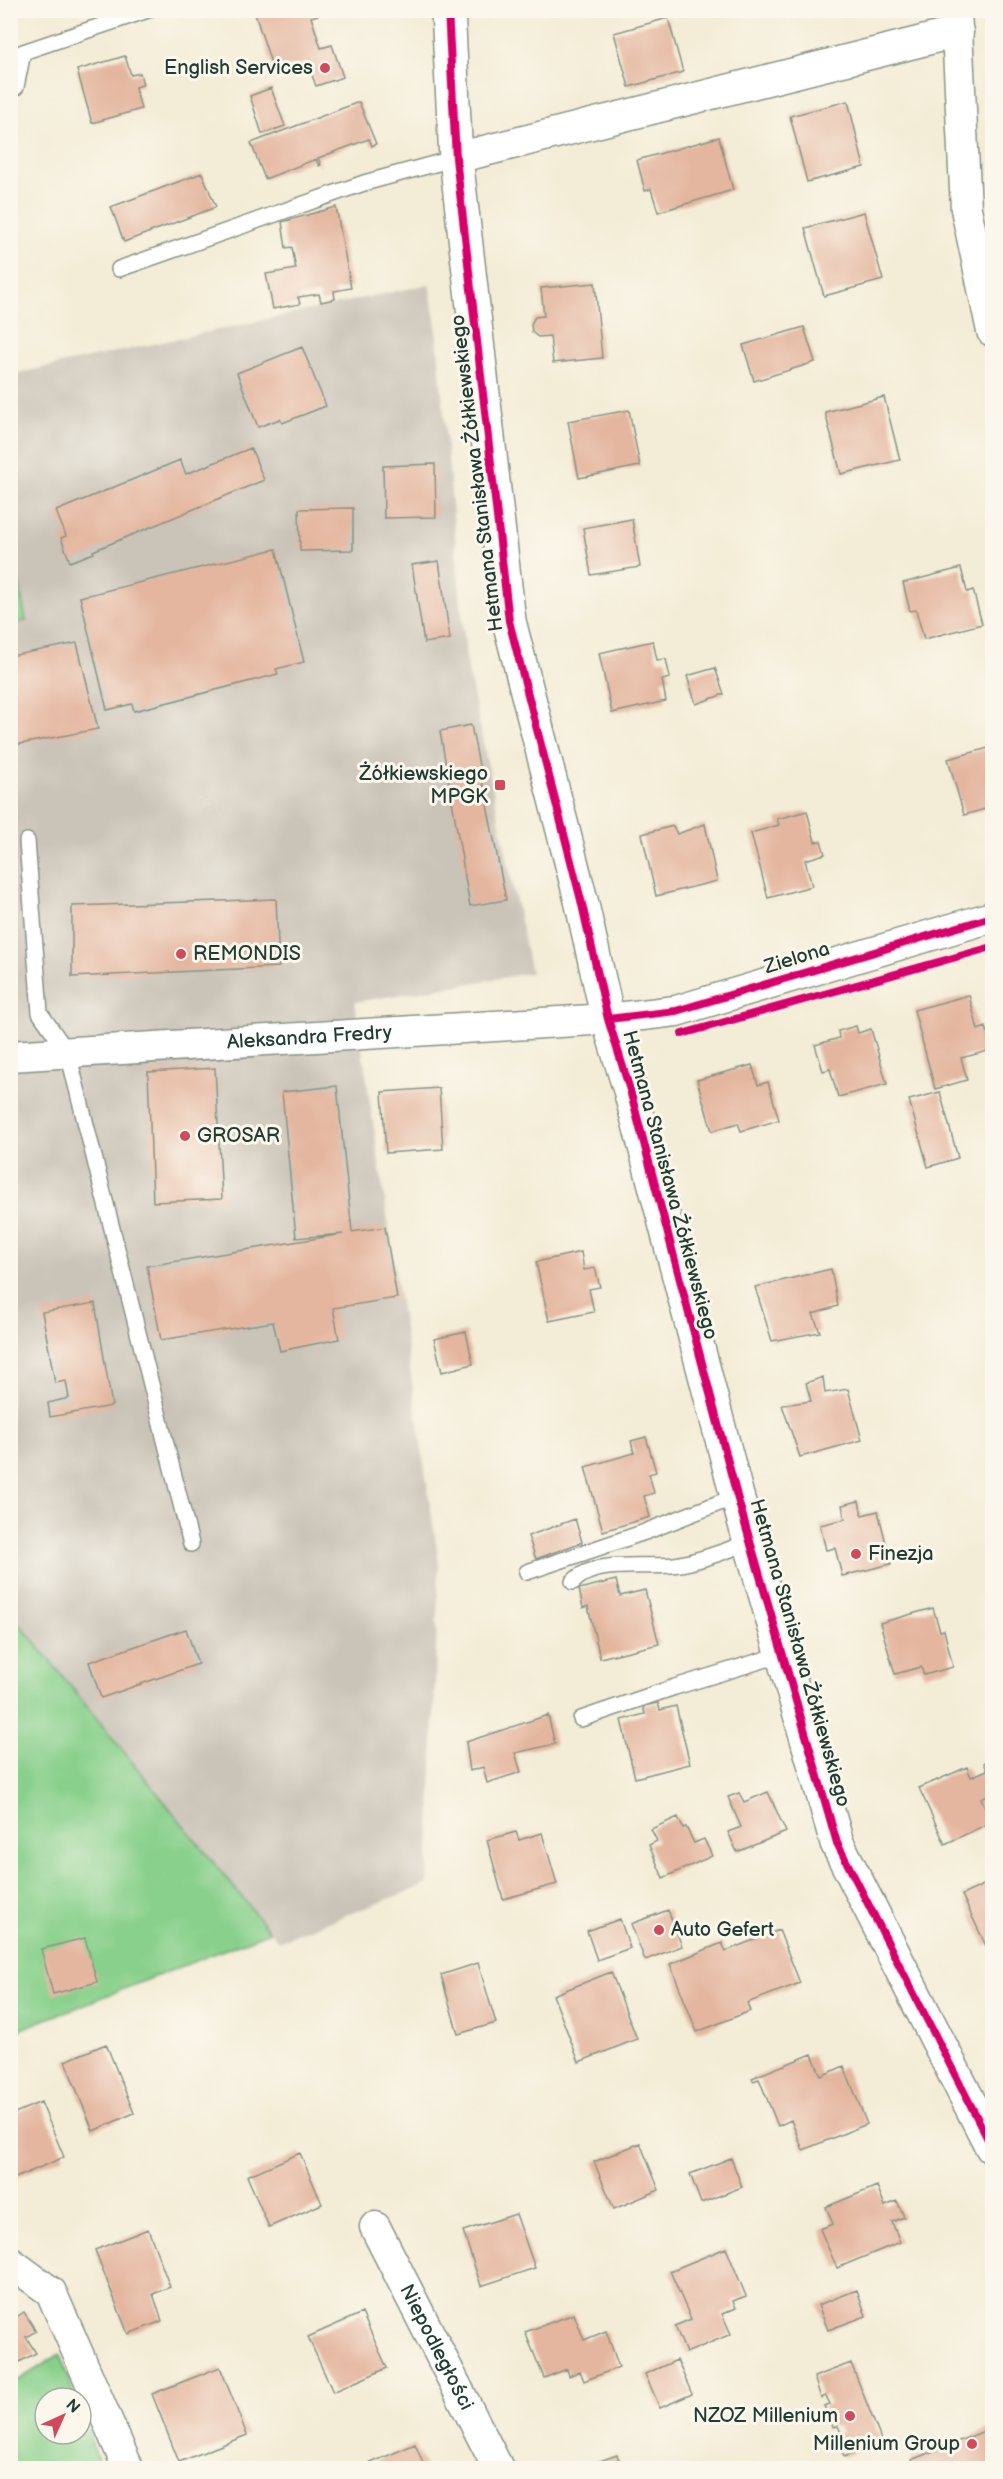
<svg xmlns="http://www.w3.org/2000/svg" width="1003" height="2479" viewBox="0 0 1003 2479" font-family="'Balsamiq Sans',sans-serif">
  <style>
    .industrial { fill: #cac3b8 }
    .green { fill: #88d08b; stroke: #548660; stroke-width: 1.5 }
    .building { fill: #e4b69f }
    .lines { fill: none; stroke-linecap: round; stroke-linejoin: round }
    .service-casing { stroke: #899485; stroke-width: 18 }
    .minor-casing { stroke: #899485; stroke-width: 33 }
    .tertiary-casing { stroke: #899485; stroke-width: 36 }
    .service { stroke: #fff; stroke-width: 15 }
    .minor { stroke: #fff; stroke-width: 30 }
    .tertiary { stroke: #fff; stroke-width: 33 }
    .cycleway-casing { stroke: #fbf7ec; stroke-width: 11 }
    .cycleway { stroke: #d6006c; stroke-width: 8 }
    .poi-dot { fill: #d1495b; stroke: #fbf7ec; stroke-width: 2 }
    .labels { text-anchor: middle; dominant-baseline: central; stroke-width: 6; stroke-linejoin: round; paint-order: stroke }
    .poi-label { font-size: 20px; fill: #1f3d34; stroke: #fbf7ec; text-anchor: end }
    .street-label { font-size: 20px; fill: #1f3d34; stroke: #fbf7ec }
  </style>
  <rect width="100%" height="100%" fill="#fbf7ec"/>
  <filter id="ink" filterUnits="userSpaceOnUse"><feTurbulence type="fractalNoise" baseFrequency=".0167" numOctaves="2"/><feDisplacementMap in="SourceGraphic" scale="12" xChannelSelector="R" yChannelSelector="G"/><feConvolveMatrix kernelMatrix="1 2 1 2 8 2 1 2 1" color-interpolation-filters="sRGB"/></filter>
  <filter id="wash" filterUnits="userSpaceOnUse"><feTurbulence type="fractalNoise" baseFrequency=".008" numOctaves="4" result="noise"/><feDisplacementMap in="SourceGraphic" scale="24" xChannelSelector="R" yChannelSelector="G"/><feGaussianBlur stdDeviation="1.35" result="paint"/><feColorMatrix in="noise" values="0 0 0 0 0 0 0 0 0 0 0 0 0 0 0 0 0 1.4 0 .05"/><feComposite in="paint" operator="in"/></filter>
  <g filter="url(#wash)">
    <rect width="100%" height="100%" fill="#f3ecd6"/>
    <path class="industrial" d="M429,284L436,326L466,660L531,973L355,1002L439,1564L428,1884L278,1941L20,1624L11,1625L10,624L26,621L11,537L10,375Z"/>
    <path class="green" d="M10,537L26,621L11,624H10Z
      M20,1624L270,1932L11,2033L10,1625Z
      M60,2354L75,2398H45V2434H81V2413L101,2468H11V2385Z"/>
    <g id="blocks">
      <path class="building" d="M267,10H317L318,15L311,17L321,48L332,45L343,77L316,86L307,62L274,72L255,14Z
        M668,18L683,72L629,87L614,33Z
        M125,56L131,75L140,73L143,85L135,87L141,109L92,123L77,70Z
        M271,88L285,126L262,134L250,96Z
        M848,101L864,167L807,182L790,116Z
        M359,102L376,144L372,146L369,139L318,158L321,165L319,166L316,159L265,179L251,143Z
        M719,137L733,190L658,212L651,189L645,191L637,160Z
        M202,173L216,207L124,242L111,207Z
        M336,207L351,288L334,291L335,299L321,302L319,294L298,297L300,304L273,309L266,274L296,269L292,247L286,248L282,222Z
        M864,212L883,280L824,296L805,228Z
        M595,283L602,358L553,363L550,336L538,337L532,332L531,324L535,317L544,316L541,288Z
        M804,327L815,362L754,381L743,345Z
        M302,347L326,406L282,423L280,419L258,427L237,373Z
        M884,397L900,460L841,474L825,412Z
        M629,410L640,466L579,478L568,421Z
        M251,448L264,480L93,551L94,553L70,562L61,538L66,536L56,511L180,460L186,474Z
        M435,464L436,517L384,518L383,466Z
        M353,508V550L300,551L299,509Z
        M632,519L640,567L591,575L583,528Z
        M276,549L304,662L276,669L278,674L134,711L132,704L107,710L80,597Z
        M439,561L450,639L424,643L412,565Z
        M961,568L967,592L973,590L982,624L924,639L916,610L910,611L903,583Z
        M653,641L657,660L666,659L670,678L662,680L666,701L612,713L599,653Z
        M77,643L98,729L10,746V656Z
        M715,668L724,694L696,704L687,676Z
        M471,725L506,900L470,906L440,731Z
        M992,747V807L964,815L948,759Z
        M807,811L815,842L821,841L825,854L805,860L812,886L768,898L751,833L779,825L777,819Z
        M705,824L717,881L656,896L642,834L673,826L677,834Z
        M276,899L279,967L72,977V906Z
        M969,995L978,1030L986,1027L992,1050L961,1058L967,1080L935,1089L914,1010Z
        M856,1026L858,1033L871,1029L887,1084L838,1097L830,1069L823,1071L815,1045L839,1038L838,1031Z
        M752,1065L758,1085L768,1082L779,1120L741,1131L738,1123L712,1131L697,1080Z
        M215,1068L222,1199L153,1202L148,1072Z
        M337,1086L352,1232L385,1227L397,1298L333,1308L339,1339L280,1351L273,1322L161,1340L147,1266L343,1234L296,1238L282,1092Z
        M439,1088L443,1149L386,1153L382,1092Z
        M940,1092L958,1158L928,1167L909,1100Z
        M581,1252L584,1270L595,1268L600,1287L589,1289L594,1312L549,1321L536,1262Z
        M831,1269L838,1306L813,1314L820,1332L772,1341L755,1287Z
        M95,1303L112,1406L50,1417L48,1403L69,1398L66,1381L55,1383L42,1312Z
        M466,1332L473,1364L442,1372L434,1339Z
        M823,1377L825,1393L848,1389L862,1440L800,1457L782,1405L811,1401L806,1383Z
        M646,1437L656,1472L649,1474L654,1493L644,1496L650,1517L603,1531L585,1467L634,1453L631,1441Z
        M859,1501L862,1515L878,1511L891,1564L842,1576L835,1548L826,1550L820,1525L845,1519L842,1505Z
        M575,1519L582,1542L536,1559L528,1536Z
        M616,1580L620,1596L645,1590L659,1644L600,1658L588,1606L583,1608L579,1589Z
        M933,1608L940,1631L944,1630L953,1667L924,1675L921,1667L895,1674L880,1623Z
        M186,1629L198,1664L101,1698L89,1662Z
        M658,1703L660,1710L676,1706L690,1764L635,1778L621,1720L645,1714L643,1706Z
        M548,1715L555,1744L515,1753L521,1772L487,1783L483,1767L470,1771L466,1742Z
        M992,1758V1793L981,1798L992,1822L945,1844L919,1788L967,1767L971,1777L987,1770L984,1763Z
        M768,1792L786,1832L737,1852L728,1832L741,1827L728,1797L739,1793L744,1802Z
        M678,1817L683,1828L686,1827L694,1843L704,1839L712,1856L663,1878L649,1845L657,1841L651,1829Z
        M516,1832L519,1840L542,1833L557,1884L503,1899L487,1840Z
        M992,1881V1942L986,1946L962,1895Z
        M668,1910L682,1946L645,1960L631,1924Z
        M620,1919L630,1948L597,1960L587,1931Z
        M779,1930L800,1983L747,2003L750,2011L697,2032L670,1964L722,1943L726,1951Z
        M85,1938L97,1982L53,1994L41,1949Z
        M478,1963L496,2023L458,2034L441,1975Z
        M611,1972L637,2039L579,2062L553,1995Z
        M106,2044L134,2113L93,2131L65,2061Z
        M812,2054L821,2076L844,2066L867,2124L803,2150L791,2120L778,2126L759,2079L753,2081L752,2078Z
        M41,2102L64,2157L13,2179L10,2174V2115Z
        M640,2143L659,2190L614,2209L594,2162Z
        M300,2153L322,2204L269,2227L247,2176Z
        M731,2158L742,2187L701,2203L690,2174Z
        M877,2186L885,2206L897,2201L904,2217L892,2222L900,2242L837,2268L820,2229L833,2224L826,2207Z
        M516,2214L535,2268L481,2286L463,2231Z
        M148,2229L170,2287L153,2294L162,2321L128,2334L95,2250Z
        M726,2248L746,2296L733,2301L736,2308L722,2314L731,2334L686,2353L675,2326L691,2319L670,2271Z
        M857,2290L866,2316L828,2330L818,2305Z
        M10,2310L15,2318L24,2312L36,2331L26,2337L36,2353L10,2367Z
        M362,2313L387,2368L333,2392L308,2337Z
        M574,2314L584,2340L606,2331L619,2367L584,2381L580,2371L569,2376L567,2369L544,2378L525,2332Z
        M677,2360L692,2394L660,2408L645,2374Z
        M851,2363L882,2442L844,2457L835,2435L841,2433L838,2426L833,2427L824,2406L830,2404L826,2396L821,2398L814,2377Z
        M220,2367L247,2435L179,2462L152,2394Z
        M992,2428V2468H914L911,2460Z
        M415,2444L425,2468H359Z
        M617,2455L622,2468H580Z"/>
    </g>
  </g>
  <g filter="url(#ink)">
    <use href="#blocks" fill-opacity="0" stroke="#899485" stroke-width="1.5"/>
    <g class="lines">
      <g class="service-casing">
        <path id="service" d="M16,87L23,52L148,10
          M119,269L364,183L456,158
          M27,841L40,1013L68,1053L191,1544
          M527,1572L645,1532L737,1496
          M573,1582C595,1557 650,1570 680,1564C704,1560 727,1550 750,1542
          M581,1719L675,1687L783,1654"/>
      </g>
      <g class="minor-casing">
        <g id="minor">
          <path d="M956,10L966,209L992,331"/>
          <path d="M456,158L958,32"/>
          <path id="s1" d="M10,1056L608,1019L676,1011L992,917"/>
          <path id="s2" d="M375,2227L498,2468"/>
          <path d="M10,2262L51,2292L128,2468"/>
        </g>
      </g>
      <g class="tertiary-casing">
        <path id="tertiary" d="M448,10L456,158L509,621L581,900L608,1019L630,1090L737,1496L837,1843L992,2147"/>
      </g>
      <use href="#service" class="service"/>
      <use href="#minor" class="minor"/>
      <use href="#tertiary" class="tertiary"/>
      <g class="cycleway-casing">
        <path id="cycleway" d="M448,10L456,158L509,621L581,900L608,1019L630,1090L737,1496L837,1843L992,2147
          M608,1019L676,1011L992,917
          M682,1034L992,947"/>
      </g>
      <use href="#cycleway" class="cycleway"/>
    </g>
  </g>
  <g class="poi-dot">
    <circle cx="325" cy="68" r="6"/>
    <rect x="494" y="779" width="12" height="12" rx="3"/>
    <circle cx="181" cy="954" r="6"/>
    <circle cx="185" cy="1136" r="6"/>
    <circle cx="856" cy="1554" r="6"/>
    <circle cx="659" cy="1930" r="6"/>
    <circle cx="850" cy="2416" r="6"/>
    <circle cx="972" cy="2444" r="6"/>
  </g>
  <g class="labels">
    <g class="poi-label">
      <text x="313" y="68">English Services</text>
      <text x="488" y="774">Żółkiewskiego<tspan x="488" dy="23">MPGK</tspan></text>
      <text x="193" y="954" text-anchor="start">REMONDIS</text>
      <text x="197" y="1136" text-anchor="start">GROSAR</text>
      <text x="868" y="1554" text-anchor="start">Finezja</text>
      <text x="671" y="1930" text-anchor="start">Auto Gefert</text>
      <text x="838" y="2416">NZOZ Millenium</text>
      <text x="960" y="2444">Millenium Group</text>
    </g>
    <g class="street-label">
      <text transform="translate(477 473) rotate(-97)">Hetmana Stanisława Żółkiewskiego</text>
      <text transform="translate(797 958) rotate(-17)">Zielona</text>
      <text stroke="none"><textPath href="#s1" startOffset="300">Aleksandra Fredry</textPath></text>
      <text transform="translate(670 1185) rotate(75)">Hetmana Stanisława Żółkiewskiego</text>
      <text transform="translate(800 1653) rotate(74)">Hetmana Stanisława Żółkiewskiego</text>
      <text stroke="none"><textPath href="#s2" startOffset="135">Niepodległości</textPath></text>
    </g>
  </g>
  <rect width="1003" height="2479" fill="none" stroke="#fbf7ec" stroke-width="36"/>
  <g transform="translate(63 2416) rotate(45)"><circle r="28" fill="#fbf7ec" stroke="#a3ada2" stroke-width="1.5"/>
  <path d="M0-4.5L10 22L0 15L-10 22Z" fill="#d1495b"/>
  <text y="-9" font-size="16" font-weight="bold" text-anchor="middle" fill="#1f3d34">N</text>
  </g>
</svg>
